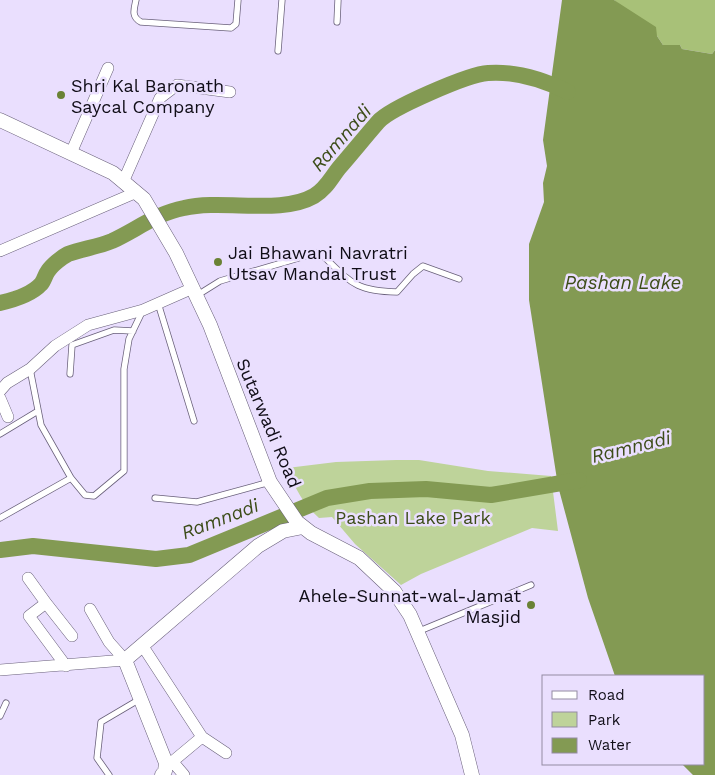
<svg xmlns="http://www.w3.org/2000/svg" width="715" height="775" viewBox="0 0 715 775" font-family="'Work Sans',sans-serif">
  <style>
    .green { fill: #bed39a }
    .forest { fill: #a8c178 }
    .water { fill: #839a53 }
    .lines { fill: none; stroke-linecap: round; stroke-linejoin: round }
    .river { stroke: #839a53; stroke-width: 16 }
    .service-casing { stroke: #69607a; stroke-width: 7 }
    .minor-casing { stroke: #69607a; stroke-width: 12 }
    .tertiary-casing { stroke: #69607a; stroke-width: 15 }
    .service { stroke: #fff; stroke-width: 5.5 }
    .minor { stroke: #fff; stroke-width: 11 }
    .tertiary { stroke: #fff; stroke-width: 14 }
    .poi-dot { fill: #6a8235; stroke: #eadffe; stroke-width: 2 }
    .labels { text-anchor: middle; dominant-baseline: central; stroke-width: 5; stroke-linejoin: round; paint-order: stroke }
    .poi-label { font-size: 18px; fill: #100d17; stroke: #eadffe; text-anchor: start }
    .street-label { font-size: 18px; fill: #100d17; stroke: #eadffe }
    .park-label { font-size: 18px; fill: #3c4c18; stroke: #eadffe }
    .water-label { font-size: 19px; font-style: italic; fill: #3c4c18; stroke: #eadffe }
  </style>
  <rect width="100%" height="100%" fill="#eadffe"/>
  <path class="green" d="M396,460H419L488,471L551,476L558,531L532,528L421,574L401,585L355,544L332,517L319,518C303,504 295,488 287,468L336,462Z"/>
  <path class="forest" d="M614,0H715V50L712,54L682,49L680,45H663L657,36Z"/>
  <path class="water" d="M562,0H614L656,27L657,36L663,45H680L682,49L712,54L715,50V775H693L682,764H704V676H615L588,598L558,486L529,300V244L544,202L543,183L547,166L543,140Z"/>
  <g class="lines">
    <path class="river" d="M0,303C13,300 32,294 41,284C44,281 45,275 48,271C52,265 62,257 68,254C81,249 98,247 112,241C136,230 157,213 184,208C223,199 281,215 314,196C326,189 331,178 339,168C352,153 365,137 378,122C390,108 469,74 488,73C516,71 544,80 568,92
      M0,550L33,546L156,559L189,555L327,498L370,491L426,489L491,495L579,480"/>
    <g class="service-casing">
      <path id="service" d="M136,0C134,9 131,17 141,22L231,28L236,24L238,0
        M337,22L338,0
        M278,51L282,0
        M196,296L220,281L319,252C350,281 353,291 397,292L413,274L423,266L459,279
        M158,303L194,421
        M30,369L41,425L71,478L85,495L94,496L124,471V369L129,339L142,312
        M70,374L72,345L114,330L133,331
        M0,434L38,411
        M155,498L197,502L270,482
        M0,518L71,478
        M417,632L531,585
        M0,716L6,703
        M109,775L97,758L101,722L140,699"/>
    </g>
    <g class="minor-casing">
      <path id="minor" d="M71,153L108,68
        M124,180L160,98L177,85L230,92
        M0,251L137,192
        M0,391L7,383L30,369L55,346L88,325L143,310L193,288
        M0,398L8,417
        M28,578L46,603
        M90,609L109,642L125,660
        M142,645L202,737
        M66,666L29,616L46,603L72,636
        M0,670L125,660
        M172,761L184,775
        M166,767L202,737L226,753"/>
    </g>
    <g class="tertiary-casing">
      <path id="tertiary" d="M0,120L113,173L144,199L176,253L210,325L270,482L297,522L311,533L359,558L394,591L410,615L462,735L472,775
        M162,775L165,771L166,763L125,660L258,546L283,531L303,527"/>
    </g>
    <use href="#service" class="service"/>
    <use href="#minor" class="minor"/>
    <use href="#tertiary" class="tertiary"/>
  </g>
  <g class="poi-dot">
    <circle cx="61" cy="95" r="5"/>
    <circle cx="218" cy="262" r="5"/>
    <circle cx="531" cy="605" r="5"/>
  </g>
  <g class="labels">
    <g class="poi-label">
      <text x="71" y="85">Shri Kal Baronath<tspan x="71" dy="21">Saycal Company</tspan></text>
      <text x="228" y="252">Jai Bhawani Navratri<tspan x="228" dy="21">Utsav Mandal Trust</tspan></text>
      <text x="521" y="595" text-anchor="end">Ahele-Sunnat-wal-Jamat<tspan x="521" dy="21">Masjid</tspan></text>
    </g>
    <g class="street-label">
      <text transform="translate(269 423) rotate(67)">Sutarwadi Road</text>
    </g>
    <g class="park-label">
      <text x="413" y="517">Pashan Lake Park</text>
    </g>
    <g class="water-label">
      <text transform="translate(341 138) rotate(-49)">Ramnadi</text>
      <text x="623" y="282">Pashan Lake</text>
      <text transform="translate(631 447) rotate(-14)">Ramnadi</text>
      <text transform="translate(220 519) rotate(-21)">Ramnadi</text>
    </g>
  </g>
  <rect x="542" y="675" width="162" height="90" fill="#eadffe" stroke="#938ba2"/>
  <rect x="552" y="691" width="25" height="8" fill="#ffffff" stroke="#938ba2"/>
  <text x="588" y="700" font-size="15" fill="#100d17">Road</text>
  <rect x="552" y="712" width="25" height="15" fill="#bed39a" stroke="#938ba2"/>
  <text x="588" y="725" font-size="15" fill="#100d17">Park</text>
  <rect x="552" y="738" width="25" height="15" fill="#839a53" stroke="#938ba2"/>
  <text x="588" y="750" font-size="15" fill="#100d17">Water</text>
</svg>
